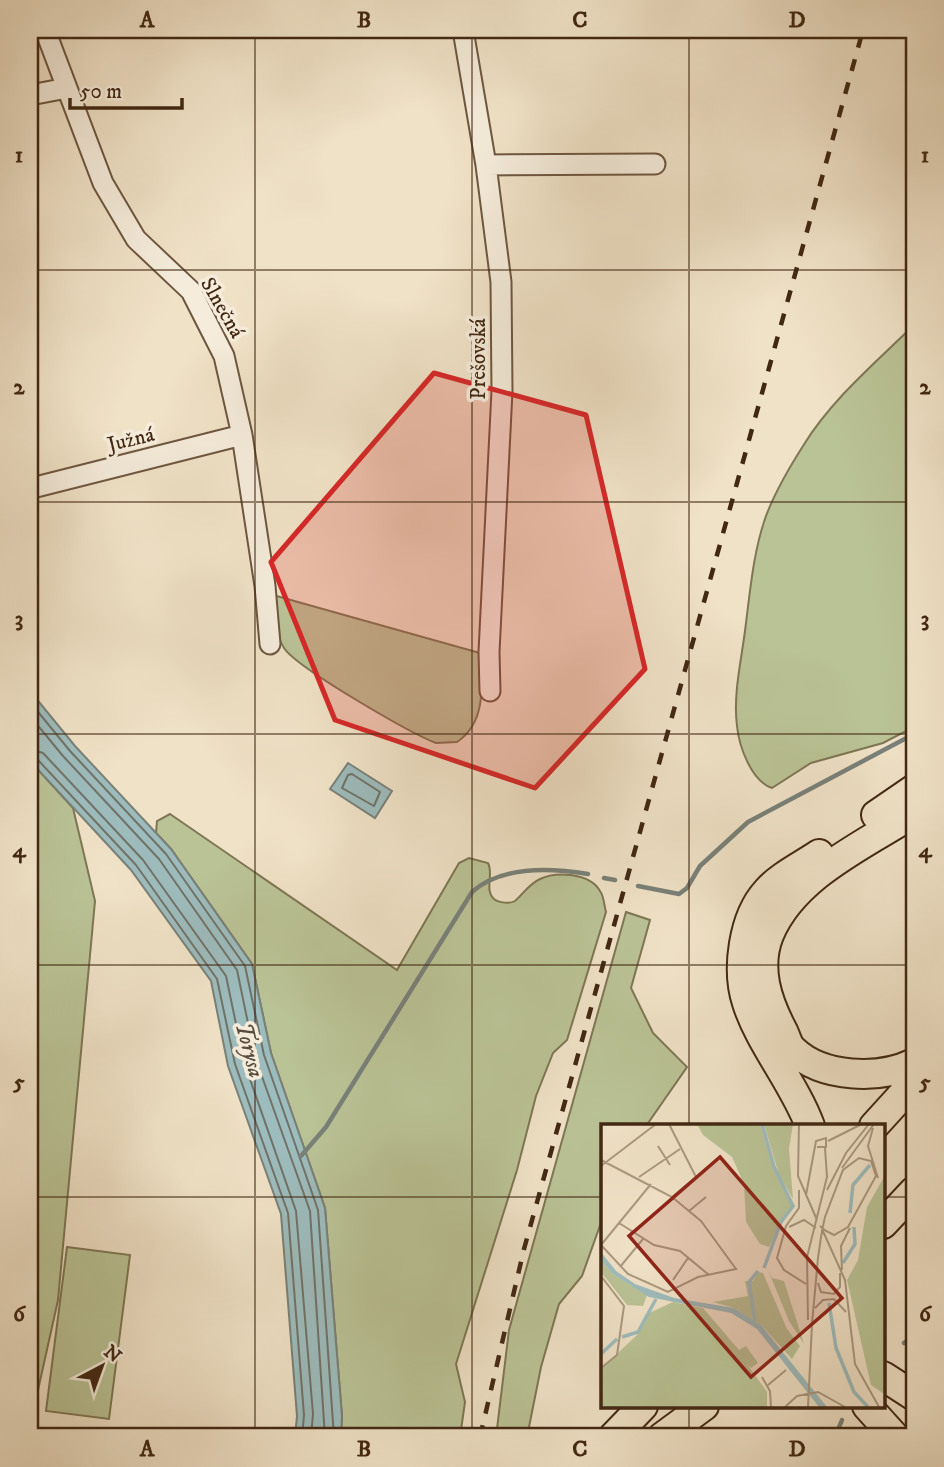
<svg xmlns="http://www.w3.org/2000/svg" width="944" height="1467" viewBox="0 0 944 1467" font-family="'IM FELL DW Pica',serif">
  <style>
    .green { fill: #bac396; stroke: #7e7654; stroke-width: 2 }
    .water { fill: #9dbcbd; stroke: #798179; stroke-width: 2 }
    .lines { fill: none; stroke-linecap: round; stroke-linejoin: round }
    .shore { stroke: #707268; stroke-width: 2 }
    .stream { stroke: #798179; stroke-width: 4.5 }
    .minor-casing { stroke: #6e5640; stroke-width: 23 }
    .highway-casing { stroke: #422813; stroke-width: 32 }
    .minor { stroke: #f5ecdb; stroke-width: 19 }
    .highway { stroke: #f0e2c7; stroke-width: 28 }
    .rail { stroke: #422813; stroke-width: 4.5; stroke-dasharray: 12 12; stroke-linecap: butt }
    .marked { fill: #d62828; fill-opacity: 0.2; stroke: #d62828; stroke-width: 5; stroke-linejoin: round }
    .grid { fill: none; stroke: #422813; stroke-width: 2; stroke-opacity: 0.55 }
    .labels { text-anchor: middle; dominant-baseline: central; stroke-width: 7; stroke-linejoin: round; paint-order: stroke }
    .street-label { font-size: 21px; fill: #422813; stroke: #f5ecdb }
    .water-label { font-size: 23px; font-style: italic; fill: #594d3e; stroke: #f5ecdb }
    .inset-river { fill: none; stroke: #9dbcbd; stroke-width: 3.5 }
    .inset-road { fill: none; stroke: #aa987f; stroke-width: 2 }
    .view { fill: #8f2418; fill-opacity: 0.15; stroke: #8f2418; stroke-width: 3.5 }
    .inset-edge { fill: none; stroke: #422813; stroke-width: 3.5 }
    .neatline { fill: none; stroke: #422813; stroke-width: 2.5 }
    .grid-label { font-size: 23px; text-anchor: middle; font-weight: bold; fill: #422813 }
  </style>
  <rect width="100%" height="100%" fill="#f0e2c7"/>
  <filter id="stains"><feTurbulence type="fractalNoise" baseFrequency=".00286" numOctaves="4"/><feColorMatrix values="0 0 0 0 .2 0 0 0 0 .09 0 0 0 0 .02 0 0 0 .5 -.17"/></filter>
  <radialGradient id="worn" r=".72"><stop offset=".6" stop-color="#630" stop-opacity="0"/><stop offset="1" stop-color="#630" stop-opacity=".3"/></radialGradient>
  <path class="green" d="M914,325V727L883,743L811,763L772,788C751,781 739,746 737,726C733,695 741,662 745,631C750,593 753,552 766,516C775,492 789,468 803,446C831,400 876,362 914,325Z
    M273,595L480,653C482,684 487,722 457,742L436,743C410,733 297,668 284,648C274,633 275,612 273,595Z
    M30,761L73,808L95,901L58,1300L34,1408L31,1437Z
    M170,814L397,970L459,863L469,858L488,863C494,874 484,890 494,899C499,903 510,904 515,901C523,894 529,884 540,879C556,871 590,873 600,891C604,896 604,905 606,912L567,1040L553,1053L536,1096L517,1170L456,1364L465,1402L460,1437H341L342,1416L325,1208L271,1053L252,964L171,849L156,833L157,821Z
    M626,912L650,920L631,988L653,1033L687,1067L646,1126H603V1217L582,1276L559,1304L541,1367L527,1437H496L509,1330Z
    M67,1247L130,1255L109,1419L46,1411Z"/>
  <path class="water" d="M30,691L75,746L171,849L252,964L271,1053L325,1208L342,1416L341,1437H295L297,1416L281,1214L228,1066L211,981L131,870L30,761Z
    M348,763L392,791L375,818L330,789Z"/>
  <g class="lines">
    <path class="shore" d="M30,702L70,751L166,854L245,966L264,1055L318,1210L334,1437
      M30,716L63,756L159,859L237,970L255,1057L310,1211L325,1437
      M30,749L43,753L143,860L226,976L244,1062L296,1211L313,1414L311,1437
      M30,758L38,760L136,865L217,979L235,1064L288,1213L304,1415L302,1437
      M352,774L380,792L374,806L342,788L348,775Z"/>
    <path class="stream" d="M604,878L615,880
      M638,886L679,894L687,888L700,866L748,822L914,734
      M301,1156L326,1127L472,892C501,866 551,868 588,874
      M904,1343L914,1335
      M835,1437L842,1420"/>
    <g class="minor-casing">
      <path id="minor" d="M45,30L103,183L136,239L191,291L224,356L242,435L265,586L270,644
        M463,30L486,165L501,282L502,391L489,652L490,691
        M30,95L67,88
        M486,165L655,164
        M32,488L242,435"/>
    </g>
    <g class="highway-casing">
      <path id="highway" d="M914,813C864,845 793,876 769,935C756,968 767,1001 783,1031C786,1037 788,1046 793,1050C822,1078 879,1080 914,1063
        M876,815L914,789
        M810,1126C794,1083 760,1044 747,1003C736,970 743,917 767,891C780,876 803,865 819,854
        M874,1126L914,1082
        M883,1224L914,1191
        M883,1376L914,1396
        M867,1406L895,1437
        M613,1437L643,1406
        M662,1437L704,1406"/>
    </g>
    <use href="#minor" class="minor"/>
    <use href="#highway" class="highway"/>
    <path class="rail" d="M480,1437L524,1249L863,30"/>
  </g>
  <path class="marked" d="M434,373L586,415L645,669L535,788L335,720L271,562Z"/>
  <path class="grid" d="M255,30V1437M472,30V1437M689,30V1126M30,270H914M30,502H914M30,734H914M30,965H914M30,1197H603M883,1197H914M689,1406V1437"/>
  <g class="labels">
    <g class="street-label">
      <text transform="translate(222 308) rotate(60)">Slnečná</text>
      <text transform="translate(479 359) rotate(-90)">Prešovská</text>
      <text transform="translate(131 440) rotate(-14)">Južná</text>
    </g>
    <g class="water-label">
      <text transform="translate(249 1050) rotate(75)">Torysa</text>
    </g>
  </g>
  <g transform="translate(601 1124)">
    <rect width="284" height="284" fill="#f0e2c7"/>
    <path d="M96,0H159L172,43L191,82L168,123L159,120L145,98L143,60L131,33L102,11ZM163,0H192L188,25L192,75L178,51ZM283,53V270L270,261L246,156L257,136L266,83ZM0,136L12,150L46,171L42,182L26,181L0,148ZM167,146L171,154L183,157L203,220L188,197ZM157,148L162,149L186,205L199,222L191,235L160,201L133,184L112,178L147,172L144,157H152ZM72,178L102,184L138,226L145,222L157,239L150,244L146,240L166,268V283H0V245L37,210L44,191Z" fill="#bac396"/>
    <path d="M0,128L15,147L34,160L73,174L133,184L160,201L226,283H218L156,205L130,189L48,173L12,150L0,136Z" fill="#9dbcbd"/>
    <path class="inset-river" d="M161,0L173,43L192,82L180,98L163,144M249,89L252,61L269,41M242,139L254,120L253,103M228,179L235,224L253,268L267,283M154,197L148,158L157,147M21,213L37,208L55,175M0,230L16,215"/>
    <path class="inset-road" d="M68,0L95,53M198,0L197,52L216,96M272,4L267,22L277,54M227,17L261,0M57,22L69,41M0,36L71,73L100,97L135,145L97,153L67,168L27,150L0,121M0,42L55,0M241,44L273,0M38,53L79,25M198,66V84L185,102L176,134L183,146L205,160M226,66L245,29L268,0M205,71L215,17L225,14V23H216M71,73L106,44M88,87L105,73M18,99L53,121L79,127L108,151M188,103L203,96L215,104M221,105L244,156L254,240L278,283M0,121L50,60M19,143L42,115M241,146L240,122L249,104M0,152L23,182L16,231L0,244M72,156L87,134M217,159L220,168L233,170L239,163V149M214,184L222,176L233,175L245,188M207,196L206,133L226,53L224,24M161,253L169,267L170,283M167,261L185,246M184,283L196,272L217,268L244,283M207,283L211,200L217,134L220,113L222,102L224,93L242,46L258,34L270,37L275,52L247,103L233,111L225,107L219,102"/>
    <path class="view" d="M119,33L241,174L150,253L28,112Z"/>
    <rect width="284" height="284" class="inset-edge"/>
  </g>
  <rect width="944" height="1467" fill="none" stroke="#f0e2c7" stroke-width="77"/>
  <g transform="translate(102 1366) rotate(41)" stroke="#f5ecdb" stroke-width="5" paint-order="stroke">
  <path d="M0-5L12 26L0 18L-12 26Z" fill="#422813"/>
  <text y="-10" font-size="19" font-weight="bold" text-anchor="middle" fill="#422813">N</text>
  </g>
  <path d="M70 98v10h112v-10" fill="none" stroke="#422813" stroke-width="3.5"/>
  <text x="80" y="98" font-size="21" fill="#422813" stroke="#f5ecdb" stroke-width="5" paint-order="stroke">50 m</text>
  <rect x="38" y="38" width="868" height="1390" class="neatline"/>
  <g class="grid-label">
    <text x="147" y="27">A</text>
    <text x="364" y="27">B</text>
    <text x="580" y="27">C</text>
    <text x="797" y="27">D</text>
    <text x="19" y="162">1</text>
    <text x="925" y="162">1</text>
    <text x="19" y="394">2</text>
    <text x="925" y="394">2</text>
    <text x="19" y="626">3</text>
    <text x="925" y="626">3</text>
    <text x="19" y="857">4</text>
    <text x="925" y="857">4</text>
    <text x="19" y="1089">5</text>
    <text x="925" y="1089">5</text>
    <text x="19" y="1321">6</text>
    <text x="925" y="1321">6</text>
    <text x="147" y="1456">A</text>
    <text x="364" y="1456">B</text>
    <text x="580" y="1456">C</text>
    <text x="797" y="1456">D</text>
  </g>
  <rect width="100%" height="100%" filter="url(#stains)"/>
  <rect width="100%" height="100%" fill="url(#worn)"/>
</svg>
